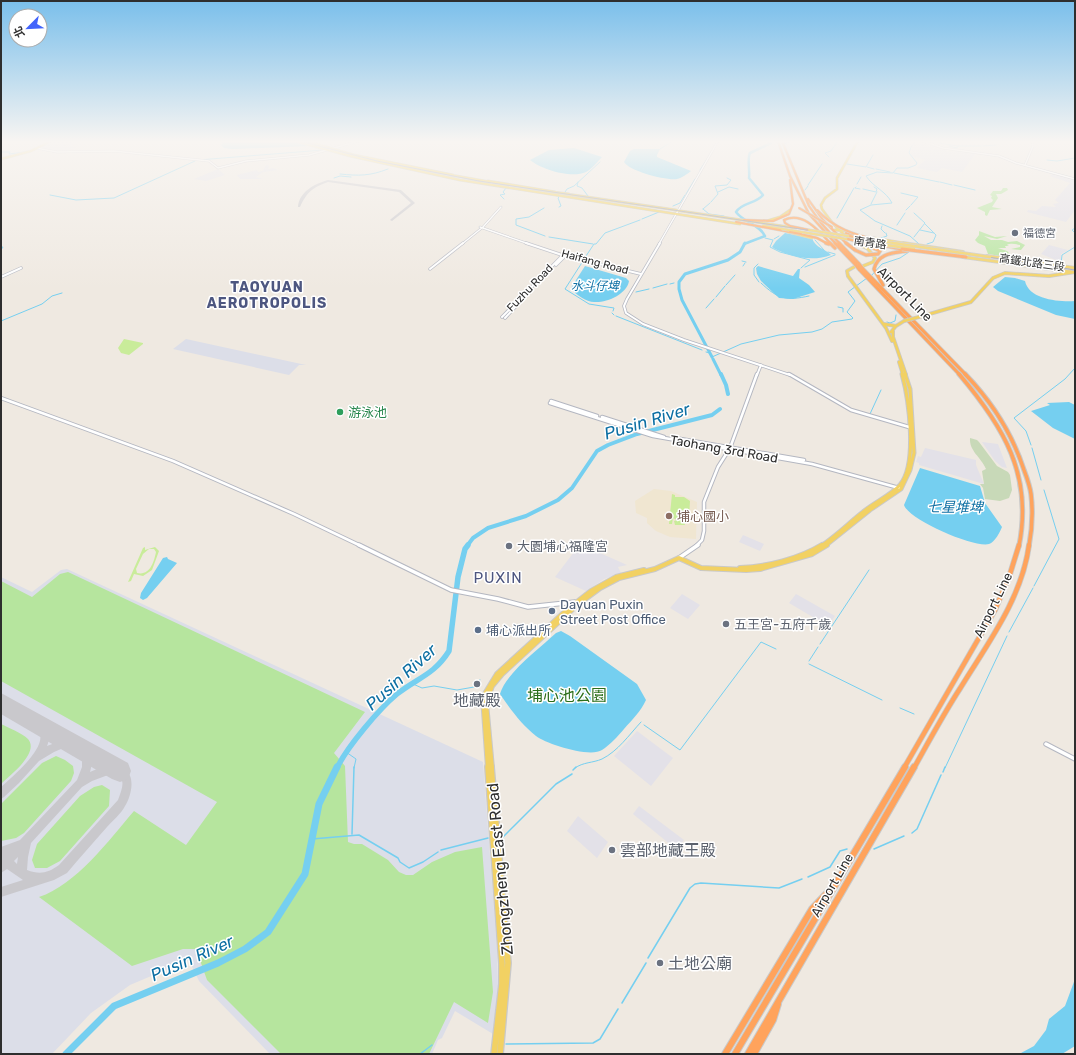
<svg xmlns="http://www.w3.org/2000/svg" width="1076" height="1055" viewBox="0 0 1076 1055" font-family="Rubik,'Noto Sans TC',sans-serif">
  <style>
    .industrial { fill: #e3e1e8 }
    .education { fill: #f0e6d1 }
    .airport { fill: #dcdee8 }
    .green { fill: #b6e59e }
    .cemetery { fill: #c8d9b8 }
    .pitch { fill: #c9ec9a; fill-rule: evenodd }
    .water { fill: #75cff0 }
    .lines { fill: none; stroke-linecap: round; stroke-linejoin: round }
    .stream-far1 { stroke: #75cff0; stroke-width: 1 }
    .stream { stroke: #75cff0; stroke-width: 1.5 }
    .river-far4 { stroke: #75cff0; stroke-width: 2.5 }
    .river-far3 { stroke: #75cff0; stroke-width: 3 }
    .river-far2 { stroke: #75cff0; stroke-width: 4 }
    .river-far1 { stroke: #75cff0; stroke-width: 5.5 }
    .river { stroke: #75cff0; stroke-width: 7 }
    .taxiway { fill: #c9c8cc; fill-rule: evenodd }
    .runway { fill: #c9c8cc; fill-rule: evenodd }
    .minor-far3-casing { stroke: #b4b7c1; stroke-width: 2.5 }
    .minor-far2-casing { stroke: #b4b7c1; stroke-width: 3.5 }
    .minor-far1-casing { stroke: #b4b7c1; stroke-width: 4.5 }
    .minor-casing { stroke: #b4b7c1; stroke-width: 5.5 }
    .major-far4-casing { stroke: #c9c9c9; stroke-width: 3 }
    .major-far3-casing { stroke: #c9c9c9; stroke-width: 4 }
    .major-far2-casing { stroke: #c9c9c9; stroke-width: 5 }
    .major-far1-casing { stroke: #c9c9c9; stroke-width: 6 }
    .major-casing { stroke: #c9c9c9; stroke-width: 8 }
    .highway-far4-casing { stroke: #c9c9c9; stroke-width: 3 }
    .highway-far3-casing { stroke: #c9c9c9; stroke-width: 4.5 }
    .highway-far2-casing { stroke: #c9c9c9; stroke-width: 5.5 }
    .highway-far1-casing { stroke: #c9c9c9; stroke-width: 6 }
    .highway-casing { stroke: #c9c9c9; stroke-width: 8 }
    .minor-far3 { stroke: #fff; stroke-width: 1.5 }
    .minor-far2 { stroke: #fff; stroke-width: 2 }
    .minor-far1 { stroke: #fff; stroke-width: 2.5 }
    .minor { stroke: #fff; stroke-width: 3.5 }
    .major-far4 { stroke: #f2d163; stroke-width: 2 }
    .major-far3 { stroke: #f2d163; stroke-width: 2.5 }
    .major-far2 { stroke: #f2d163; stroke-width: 3 }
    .major-far1 { stroke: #f2d163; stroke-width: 4 }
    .major { stroke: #f2d163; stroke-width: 5.5 }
    .highway-far4 { stroke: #ffa35c; stroke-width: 2 }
    .highway-far3 { stroke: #ffa35c; stroke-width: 3 }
    .highway-far2 { stroke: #ffa35c; stroke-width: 3.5 }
    .highway-far1 { stroke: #ffa35c; stroke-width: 4.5 }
    .highway { stroke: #ffa35c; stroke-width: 6 }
    .rail { stroke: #a3a6b8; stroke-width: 1 }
    .major-bridge-far1-casing { stroke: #c9c9c9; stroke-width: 3; stroke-linecap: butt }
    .major-bridge-casing { stroke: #c9c9c9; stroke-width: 4; stroke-linecap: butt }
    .highway-bridge-far1-casing { stroke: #c9c9c9; stroke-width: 3; stroke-linecap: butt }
    .highway-bridge-casing { stroke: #c9c9c9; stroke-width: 4.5; stroke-linecap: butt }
    .major-bridge-far1 { stroke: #f2d163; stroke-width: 2 }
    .major-bridge { stroke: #f2d163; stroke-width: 2.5 }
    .highway-bridge-far1 { stroke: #ffa35c; stroke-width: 2 }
    .highway-bridge { stroke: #ffa35c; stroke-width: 3 }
    .worship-dot { fill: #6b7280; stroke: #fff; stroke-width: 1.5 }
    .leisure-dot { fill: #2e9e5b; stroke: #fff; stroke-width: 1.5 }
    .education-dot { fill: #8d6e63; stroke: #fff; stroke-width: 1.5 }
    .service-dot { fill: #5c6f8a; stroke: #fff; stroke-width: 1.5 }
    .labels { text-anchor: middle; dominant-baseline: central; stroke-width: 3; stroke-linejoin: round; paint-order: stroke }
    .far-worship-label { font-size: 11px; fill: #5b616d; stroke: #fff; text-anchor: start }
    .far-street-label { font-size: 11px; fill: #2e2e2e; stroke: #fff }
    .far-water-label { font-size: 12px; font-style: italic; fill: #0d6fa3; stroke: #fff }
    .street-label { font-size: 13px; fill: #2e2e2e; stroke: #fff }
    .leisure-label { font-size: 13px; fill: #27864d; stroke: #fff; text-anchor: start }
    .education-label { font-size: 13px; fill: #785e54; stroke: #fff; text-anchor: start }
    .worship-label { font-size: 13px; fill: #5b616d; stroke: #fff; text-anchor: start }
    .service-label { font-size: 13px; fill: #4e5e75; stroke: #fff; text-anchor: start }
    .far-district-label { font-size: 14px; font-weight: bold; letter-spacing: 1px; fill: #4d5680; stroke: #fff }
    .water-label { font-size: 14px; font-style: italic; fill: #0d6fa3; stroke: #fff }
    .quarter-label { font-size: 15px; letter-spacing: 1px; fill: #4d5680; stroke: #fff }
    .near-park-label { font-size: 16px; fill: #2c6e1b; stroke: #fff }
    .near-worship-label { font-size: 16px; fill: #5b616d; stroke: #fff; text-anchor: start }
    .near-street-label { font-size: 16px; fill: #2e2e2e; stroke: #fff }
    .near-water-label { font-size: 17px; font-style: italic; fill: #0d6fa3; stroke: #fff }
  </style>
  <rect width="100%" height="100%" fill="#efe9e1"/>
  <path class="industrial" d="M53,141H70L68,142L76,143L71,145L75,148L61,152L41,148Z
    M915,143L934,146L932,151L935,148L954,152L956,150L976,153L962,172L942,168L937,172L917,168L925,160L911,156L912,147Z
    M266,165L269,166L268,169L273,168L278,170L263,172L256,177L263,179H240L237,175L257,170L258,172L263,171Z
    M218,169L225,175L206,181L194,179Z
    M1052,174L1075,179V210L1066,222L1027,212L1028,210L1036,211L1042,206L1056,207L1053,204L1059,203L1055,200L1070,183L1050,176Z
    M1049,245L1068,250L1061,254V260H1056L1041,254Z
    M982,442L998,444L1007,468L1002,467L995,461Z
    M925,448L976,460V465L984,484L919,465V463L916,462L918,456L921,457Z
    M743,535L764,544L760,551L739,542Z
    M580,544L627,565L618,567L621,573L604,579L586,591L555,577Z
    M682,594L700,605L688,619L670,608Z
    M796,594L835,616L828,626L789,603Z
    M637,731L673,758L651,786L614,756Z
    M639,806L684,840L677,850L633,814Z
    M578,816L608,842L597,858L567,831Z"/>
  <path class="education" d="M654,489L671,491L697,502L696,539L670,537L656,531L647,523V518L636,513L635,501Z"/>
  <path class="airport" d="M186,339L306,365H299L289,375L173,349Z
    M67,569L483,762L497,950L498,986L493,1034L455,1011L442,1038L438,1040L432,1054H270L199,981L189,960L130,985L91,1013L52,1054H1V577L32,592L61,570Z"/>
  <path class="green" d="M1003,188H1007L1008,190L1001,194H996L998,198L992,207L1002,209L990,210L987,216L985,215V212L977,208L992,202L993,200L991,198L992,196L990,195L993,191H1001Z
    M979,231L995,237L1007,236L997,239L984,236L991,240H1002L1008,242L1017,241L1025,245L1021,250L1011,249L1020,247V245C1016,244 1010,243 1007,245L1009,246H1005L1006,248H998L1007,251L1011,255L1007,257L988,254L985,246L978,243L975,240L979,235Z
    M68,572L365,712L334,753L345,766L348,842L354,844H362L388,860L399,872L406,875H413L432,862L455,852L482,847L493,992L488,1023L454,1002L429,1054H281L207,980L196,949H183L132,966L39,897C76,885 109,840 134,811L186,845L217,802L1,681V581L32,597L60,574Z
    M1,724C9,728 22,733 28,739C40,753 9,776 1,784Z
    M56,756L65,760L73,766L74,773L71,781L24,833L16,838L1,841V804L42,763Z
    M102,785L110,790L109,806L60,861L47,868H35L32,860L37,844L80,796L94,787Z"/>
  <path class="cemetery" d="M970,438L977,440L979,442L997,466L1008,472L1010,475L1012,490L1009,498L1000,501L985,499L983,488L980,484H984L982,471L986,469C981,457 969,451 970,438Z"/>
  <path class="pitch" d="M124,339L143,343V344L129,355L121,353L118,348Z
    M672,494L675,495V497H684L690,501L689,518L684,521L685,525H675L674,521L677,520L673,518L672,524H669Z
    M145,547V550L155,547L159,551L152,570L143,576L134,574L131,581L128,582L143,548ZM149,549H154L156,552C154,562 150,576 137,573L136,569L143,554Z"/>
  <path class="water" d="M224,141H294L310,146L232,149L224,148L221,145Z
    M574,148L602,157C597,162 592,169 586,172C571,179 541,169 530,160L549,150Z
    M634,149H660L657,155V157L691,171C687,174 682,178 677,179C667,181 629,171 624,162L630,151Z
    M785,233L812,238C815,248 826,249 831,255C813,262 792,257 775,249L772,247L776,241Z
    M585,266L626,278L629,281C627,294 607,303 594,302C587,302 574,294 571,288Z
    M758,266L793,276L798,269H800L799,278L809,285L815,292L793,299L779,298L761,281L757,274L756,268Z
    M1005,277L1015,278L1025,281C1029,300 1060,302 1075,301V319L1056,315L998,291L993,287Z
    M1069,402L1075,405V439L1053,428L1031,411L1050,405L1047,403Z
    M920,468L980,486L985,503L1002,527C1000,532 995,542 989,544C974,548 909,520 904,505Z
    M167,557L168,559L177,563L147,598L143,600L140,598L141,593L163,558Z
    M561,631L570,636L637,684L646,700C641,711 632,720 624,729C618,736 610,745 602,750C590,758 546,744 536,736C522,725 510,709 500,694C505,674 540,648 556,633Z
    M1075,979V1046L1062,1054H1010L1021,1053L1034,1046L1046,1030L1049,1019L1065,1006Z"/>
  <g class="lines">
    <path class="stream-far1" d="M916,141L911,147L909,153L917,163L916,165L908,168H897L893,173L877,172L866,176C873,187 886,191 892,203L871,205L860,210L875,221L910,236L919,244
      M927,141L934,142
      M939,143L958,146
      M949,146L957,148L958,146H981
      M983,146L996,145
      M660,149L673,141
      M1,152H10L9,154L25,152
      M829,157L825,153L831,151L838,141
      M198,160L323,150
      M1047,160L1057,161L1075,158
      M847,164L866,167L873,155
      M867,167L874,169
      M876,169L890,172
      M700,170L709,156
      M894,173L909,176
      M340,174C359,176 370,176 388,169
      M910,176L939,182
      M334,178L340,176L351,177
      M578,182L577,186L582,188L588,196
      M940,182L952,185
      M857,184L861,177
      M808,185L822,164
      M954,185L975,190
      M856,187L855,188L860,189
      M863,189L876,192L877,189L874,187
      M805,190L808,186
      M565,192L567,189L574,186L600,162
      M718,192L729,187L738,189
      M901,193L918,197L911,205
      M686,194L695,179
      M50,195L76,200L114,198L195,161
      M504,199L500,195L505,194L503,192L506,188
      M711,202L718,194L715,186L727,185L731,180L727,178
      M871,204L877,192
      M673,206L680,203L685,195
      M559,207L561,206L558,198L560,196
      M544,208L529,217L516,219V225L545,236
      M703,209L709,214L724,216
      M703,209L710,203
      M906,210L910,206
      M914,213L925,223L914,237
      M837,218L854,188
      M642,219L659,212
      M925,224L936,235L933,242L927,244
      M897,225L905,213
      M882,226L881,229L885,233
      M1075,228L1072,230L1075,233
      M920,230L934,233
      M549,237L593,244
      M765,238L773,240L770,247L780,252L810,260L801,268
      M881,238L887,236L886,233
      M774,239L779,236
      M815,240L824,250
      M1,247H3L1,250
      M828,252L835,254
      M584,259L594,244H596L605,233L640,220
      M583,261L565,289L589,304L614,308L613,311
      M742,261L746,262
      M758,264L754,268V275L759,282
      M1061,264L1062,255L1075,247
      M743,266L745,263
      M805,267L835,255
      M871,276L882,264L900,258L909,252
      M761,283C778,299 786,301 809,296
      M670,284L674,283
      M726,285L735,275
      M653,288L667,284
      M636,292L649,289
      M716,297L725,286
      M838,307L843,308V312
      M706,308L714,299
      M612,313L614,315
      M616,316L702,350
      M1,321L42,304L52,296L62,293
      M887,322L890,323L895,321L896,315
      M706,352L710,353
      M712,357L741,344L779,335L812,332L822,329L832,322L852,319L853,318L847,312L855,301L848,292L867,278
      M870,414L881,390
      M1031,445L1026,431L1014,418L1065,379L1075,368
      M1032,448L1041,480
      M1034,586L1059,539L1044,490
      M1009,632L1033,588
      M820,644L869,570
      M809,661L818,647
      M809,664L882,700
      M413,684L422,688L434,686L457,690L474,687L477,681L480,680
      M900,708L914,714
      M644,725L680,750L761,642L776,649
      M346,752L356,759L354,768
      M575,768C583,762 593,763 602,759C618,751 629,735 641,722
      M945,768L1007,636"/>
    <path class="stream" d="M573,770L576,767
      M943,772L945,767
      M912,833L917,829L941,775
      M352,834L354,767
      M502,838L556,784L572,774
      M312,839L359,835L398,858L400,862L409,868L423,862L438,852
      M874,849L904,836
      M441,850L488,838
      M808,877L830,867L840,851L847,849
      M648,958L690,888L695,884L701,883L779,888L802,879
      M622,1003L646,963
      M506,1044L593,1043L600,1039L618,1009
      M420,1054L432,1045"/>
    <path class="river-far4" d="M784,143L789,141
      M750,153L771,143
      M744,244L765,236C759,224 744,223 736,212C742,202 756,204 763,195L749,178C750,171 747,158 750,153"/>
    <path class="river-far3" d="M712,357L682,300L679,289V282L685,274L728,260L740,252L745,243
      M713,359L721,375"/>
    <path class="river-far2" d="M721,374L726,385L728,394
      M467,546L473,538L488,528L526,516L558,500L572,488L597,451L608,445L637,434L712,415L720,409"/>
    <path class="river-far1" d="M337,768C347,747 379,709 397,694C417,678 434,675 449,651L458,577L465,549L468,545"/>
    <path class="river" d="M66,1054L114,1006L218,963L245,949L268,932L305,874L319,804L337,767"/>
    <path class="taxiway" d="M328,180L401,190L415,203L392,221L390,220L391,219L411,203L399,192L328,182C313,187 307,192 300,207H298C299,192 314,184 328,180Z
      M40,721C49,725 51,737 47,746C70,735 99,741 90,772C101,767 114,763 125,770C136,776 131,797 125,806C121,814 113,820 107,827C94,842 80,857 67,873L54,880L1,897V887L23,880L7,869L1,873V847L20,840L77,780L82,767V756L79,752L75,750L70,749H61L54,752L39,761L19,783L4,797L1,799V787C12,777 45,750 40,733C39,730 37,728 36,725L37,722ZM108,775C128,775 123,786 118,800L59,865C48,873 40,875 27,870L28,857L31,843L82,787L92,781ZM18,857L17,864L14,861Z"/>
    <path class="runway" d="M1,693L128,763L131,771L128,779L120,782L112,779L1,714Z"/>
    <g class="minor-far3-casing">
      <path id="minor-far3" d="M922,141L943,148L999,156L1016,163L1075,179
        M36,148L57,152L114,151L209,161L218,168L246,161L309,155L359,141
        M1025,165L1033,146L1032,141
        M480,227L529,244
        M462,244L483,227L501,207
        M659,244L718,141"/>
    </g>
    <g class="minor-far2-casing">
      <path id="minor-far2" d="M526,243L562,255L641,274
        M660,243L627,299L624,306L626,313L643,324L684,340L790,375
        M556,265L565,256
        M430,269L463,243
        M1,277L21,268
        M502,317L563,255
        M505,318L519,303
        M757,375L761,365"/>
    </g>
    <g class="minor-far1-casing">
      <path id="minor-far1" d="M789,374L851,410L909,427
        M1,398L173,461L294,514L361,546
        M551,401L597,416
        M550,403L653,436L812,464L899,488
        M602,417L664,437
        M675,438L804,460
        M696,546L702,540L704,531V502L718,467L730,448L757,374"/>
    </g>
    <g class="minor-casing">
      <path id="minor" d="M359,545L451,590L498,599L528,607L575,602L576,604
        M679,558L698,545
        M1046,744L1075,759"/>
    </g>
    <g class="major-far4-casing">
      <path id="major-far4" d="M295,141L350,156L460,180L740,224
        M306,141L354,155L453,175
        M858,141L837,178V189L825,198L821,205L822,209C832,223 842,236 859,244
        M1,159L31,151L51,141
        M451,175L490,182
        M488,181L555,192
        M553,192L569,194
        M567,194L676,210
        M674,210L796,228
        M767,221L780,217L790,210
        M763,226L782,229
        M835,230L847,231
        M788,232L812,238
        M874,238L909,244"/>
    </g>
    <g class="major-far3-casing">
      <path id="major-far3" d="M857,243L868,249L875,258L873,262L863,266
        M903,243L963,252
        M987,256L1075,268
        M963,257L1072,272
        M854,267L847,271L848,276L886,328L892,341
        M919,317L971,302L993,278L1005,273L1049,276L1075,272
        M884,324L896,326
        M893,331V337L906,375
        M891,332L896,326L904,321
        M899,362L903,375"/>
    </g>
    <g class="major-far2-casing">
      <path id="major-far2" d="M821,546C836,536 849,523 863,512C875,502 890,496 900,485C918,464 909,399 902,374
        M825,546L870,510L901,489L910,470L914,453L910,389L905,374"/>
    </g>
    <g class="major-far1-casing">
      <path id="major-far1" d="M740,568C767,567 799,559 822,545
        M488,768L483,697L497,674L568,609L591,591L616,577L644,570
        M492,768L486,703L492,686L502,674L577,605L600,588L619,578L655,569L679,558L701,568L746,570L760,569L812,554L827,545"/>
    </g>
    <g class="major-casing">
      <path id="major" d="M488,767L502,964V984L494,1054
        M491,767L508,963L500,1054"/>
    </g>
    <g class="highway-far4-casing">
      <path id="highway-far4" d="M778,141L790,176L809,214L836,244
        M782,141L809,206L821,223L840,244
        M808,199L823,220L847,244
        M744,220L773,221L789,214L793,204L790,180
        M736,222L790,232
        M809,230L790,226L785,223L784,220C803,211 819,231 831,244
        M846,233L869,242
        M801,234L817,238L828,244"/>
    </g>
    <g class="highway-far3-casing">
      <path id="highway-far3" d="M826,243L829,244
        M830,243L835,248
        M835,243L856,265
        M839,243L859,264
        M846,243L855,250
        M876,244L902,249
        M862,268L966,375
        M859,269L960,375
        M883,285L874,269C878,253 893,253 907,251L908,248"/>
    </g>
    <g class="highway-far2-casing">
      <path id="highway-far2" d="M959,374C1004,427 1033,475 1019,546
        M965,374C993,403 1012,433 1024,470C1027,478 1030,486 1031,494C1033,511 1032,530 1029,546"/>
    </g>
    <g class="highway-far1-casing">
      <path id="highway-far1" d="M904,768L995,610L1010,574L1019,545
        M914,768C929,741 944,713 961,687C988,643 1022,598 1029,545"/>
    </g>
    <g class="highway-casing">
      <path id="highway" d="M725,1054L812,909L830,890
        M735,1054L905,767
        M748,1054L914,767
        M754,1054L773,1020L778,1004"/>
    </g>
    <use href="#minor-far3" class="minor-far3"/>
    <use href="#minor-far2" class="minor-far2"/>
    <use href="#minor-far1" class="minor-far1"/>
    <use href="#minor" class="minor"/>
    <use href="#major-far4" class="major-far4"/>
    <use href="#major-far3" class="major-far3"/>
    <use href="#major-far2" class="major-far2"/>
    <use href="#major-far1" class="major-far1"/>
    <use href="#major" class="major"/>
    <use href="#highway-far4" class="highway-far4"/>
    <use href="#highway-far3" class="highway-far3"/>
    <use href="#highway-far2" class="highway-far2"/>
    <use href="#highway-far1" class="highway-far1"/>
    <use href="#highway" class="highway"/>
    <path class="rail" d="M300,141L377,161L479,181L1075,270"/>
    <g class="major-bridge-far1-casing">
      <path id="major-bridge-far1" d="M782,229L878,244
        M809,230L900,244"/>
    </g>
    <g class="major-bridge-casing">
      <path id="major-bridge" d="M872,243L914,249
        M893,243L990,257
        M904,321L919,317"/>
    </g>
    <g class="highway-bridge-far1-casing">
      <path id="highway-bridge-far1" d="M799,208L832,227
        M817,210C834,228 854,235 878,240
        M790,232L801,234
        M850,236L859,238
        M848,239L866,244"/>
    </g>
    <g class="highway-bridge-casing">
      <path id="highway-bridge" d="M902,249L966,257
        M855,250L866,255L878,254L880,251L862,243
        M859,264L862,268
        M856,265L859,269"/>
    </g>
    <use href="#major-bridge-far1" class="major-bridge-far1"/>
    <use href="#major-bridge" class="major-bridge"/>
    <use href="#highway-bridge-far1" class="highway-bridge-far1"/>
    <use href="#highway-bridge" class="highway-bridge"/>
  </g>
  <linearGradient id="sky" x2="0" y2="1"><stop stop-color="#7abfeb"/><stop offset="0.49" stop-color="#f8f5f2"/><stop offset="1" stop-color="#f8f5f2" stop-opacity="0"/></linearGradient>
  <rect width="1076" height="289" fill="url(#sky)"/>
  <g class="worship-dot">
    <circle cx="1015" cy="233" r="4"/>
    <circle cx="509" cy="546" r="4"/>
    <circle cx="726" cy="624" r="4"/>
    <circle cx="477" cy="684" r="4"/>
    <circle cx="612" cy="850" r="4"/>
    <circle cx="660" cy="963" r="4"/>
  </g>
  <circle class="leisure-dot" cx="340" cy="412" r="4"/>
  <circle class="education-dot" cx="669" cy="516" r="4"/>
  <g class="service-dot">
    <circle cx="552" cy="611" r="4"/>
    <circle cx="478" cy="630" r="4"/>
  </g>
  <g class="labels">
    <g class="far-worship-label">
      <text x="1023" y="233">福德宮</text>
    </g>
    <g class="far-street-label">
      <text transform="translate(870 243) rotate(8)">南青路</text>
      <text transform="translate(595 262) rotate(15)">Haifang Road</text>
      <text transform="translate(1032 263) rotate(8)">高鐵北路三段</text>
      <text transform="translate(530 288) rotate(-46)">Fuzhu Road</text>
    </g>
    <g class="far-water-label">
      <text x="595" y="286">水斗仔埤</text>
    </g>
    <g class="street-label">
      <text transform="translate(905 294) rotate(45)">Airport Line</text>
      <text transform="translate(724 449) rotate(10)">Taohang 3rd Road</text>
      <text transform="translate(993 605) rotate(-64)">Airport Line</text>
      <text transform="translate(832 885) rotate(-60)">Airport Line</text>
    </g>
    <g class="leisure-label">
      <text x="348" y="412">游泳池</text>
    </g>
    <g class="education-label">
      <text x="677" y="516">埔心國小</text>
    </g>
    <g class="worship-label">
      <text x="517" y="546">大園埔心福隆宮</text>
      <text x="734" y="624">五王宮-五府千歲</text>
    </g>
    <g class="service-label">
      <text x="560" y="604">Dayuan Puxin<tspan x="560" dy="15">Street Post Office</tspan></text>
      <text x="486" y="630">埔心派出所</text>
    </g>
    <g class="far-district-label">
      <text x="267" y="287">TAOYUAN<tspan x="267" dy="16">AEROTROPOLIS</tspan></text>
    </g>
    <g class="water-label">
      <text x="955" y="507">七星堆埤</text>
    </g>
    <g class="quarter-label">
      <text x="498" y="578">PUXIN</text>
    </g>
    <g class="near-park-label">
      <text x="567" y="695">埔心池公園</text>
    </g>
    <g class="near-worship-label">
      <text x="477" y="700" text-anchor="middle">地藏殿</text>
      <text x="620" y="850">雲部地藏王殿</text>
      <text x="668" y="963">土地公廟</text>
    </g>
    <g class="near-street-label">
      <text transform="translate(500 869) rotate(-95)">Zhongzheng East Road</text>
    </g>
    <g class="near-water-label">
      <text transform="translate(647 421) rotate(-17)">Pusin River</text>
      <text transform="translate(401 677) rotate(-42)">Pusin River</text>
      <text transform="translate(192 958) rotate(-24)">Pusin River</text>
    </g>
  </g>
  <rect width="1076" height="1055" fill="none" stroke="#2e2e2e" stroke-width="4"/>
  <g transform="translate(28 28) rotate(246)"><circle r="19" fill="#ffffff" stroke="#ababab"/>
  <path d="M0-3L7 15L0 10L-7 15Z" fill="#4264fb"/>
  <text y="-6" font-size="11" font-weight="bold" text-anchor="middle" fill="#2e2e2e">北</text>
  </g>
</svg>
